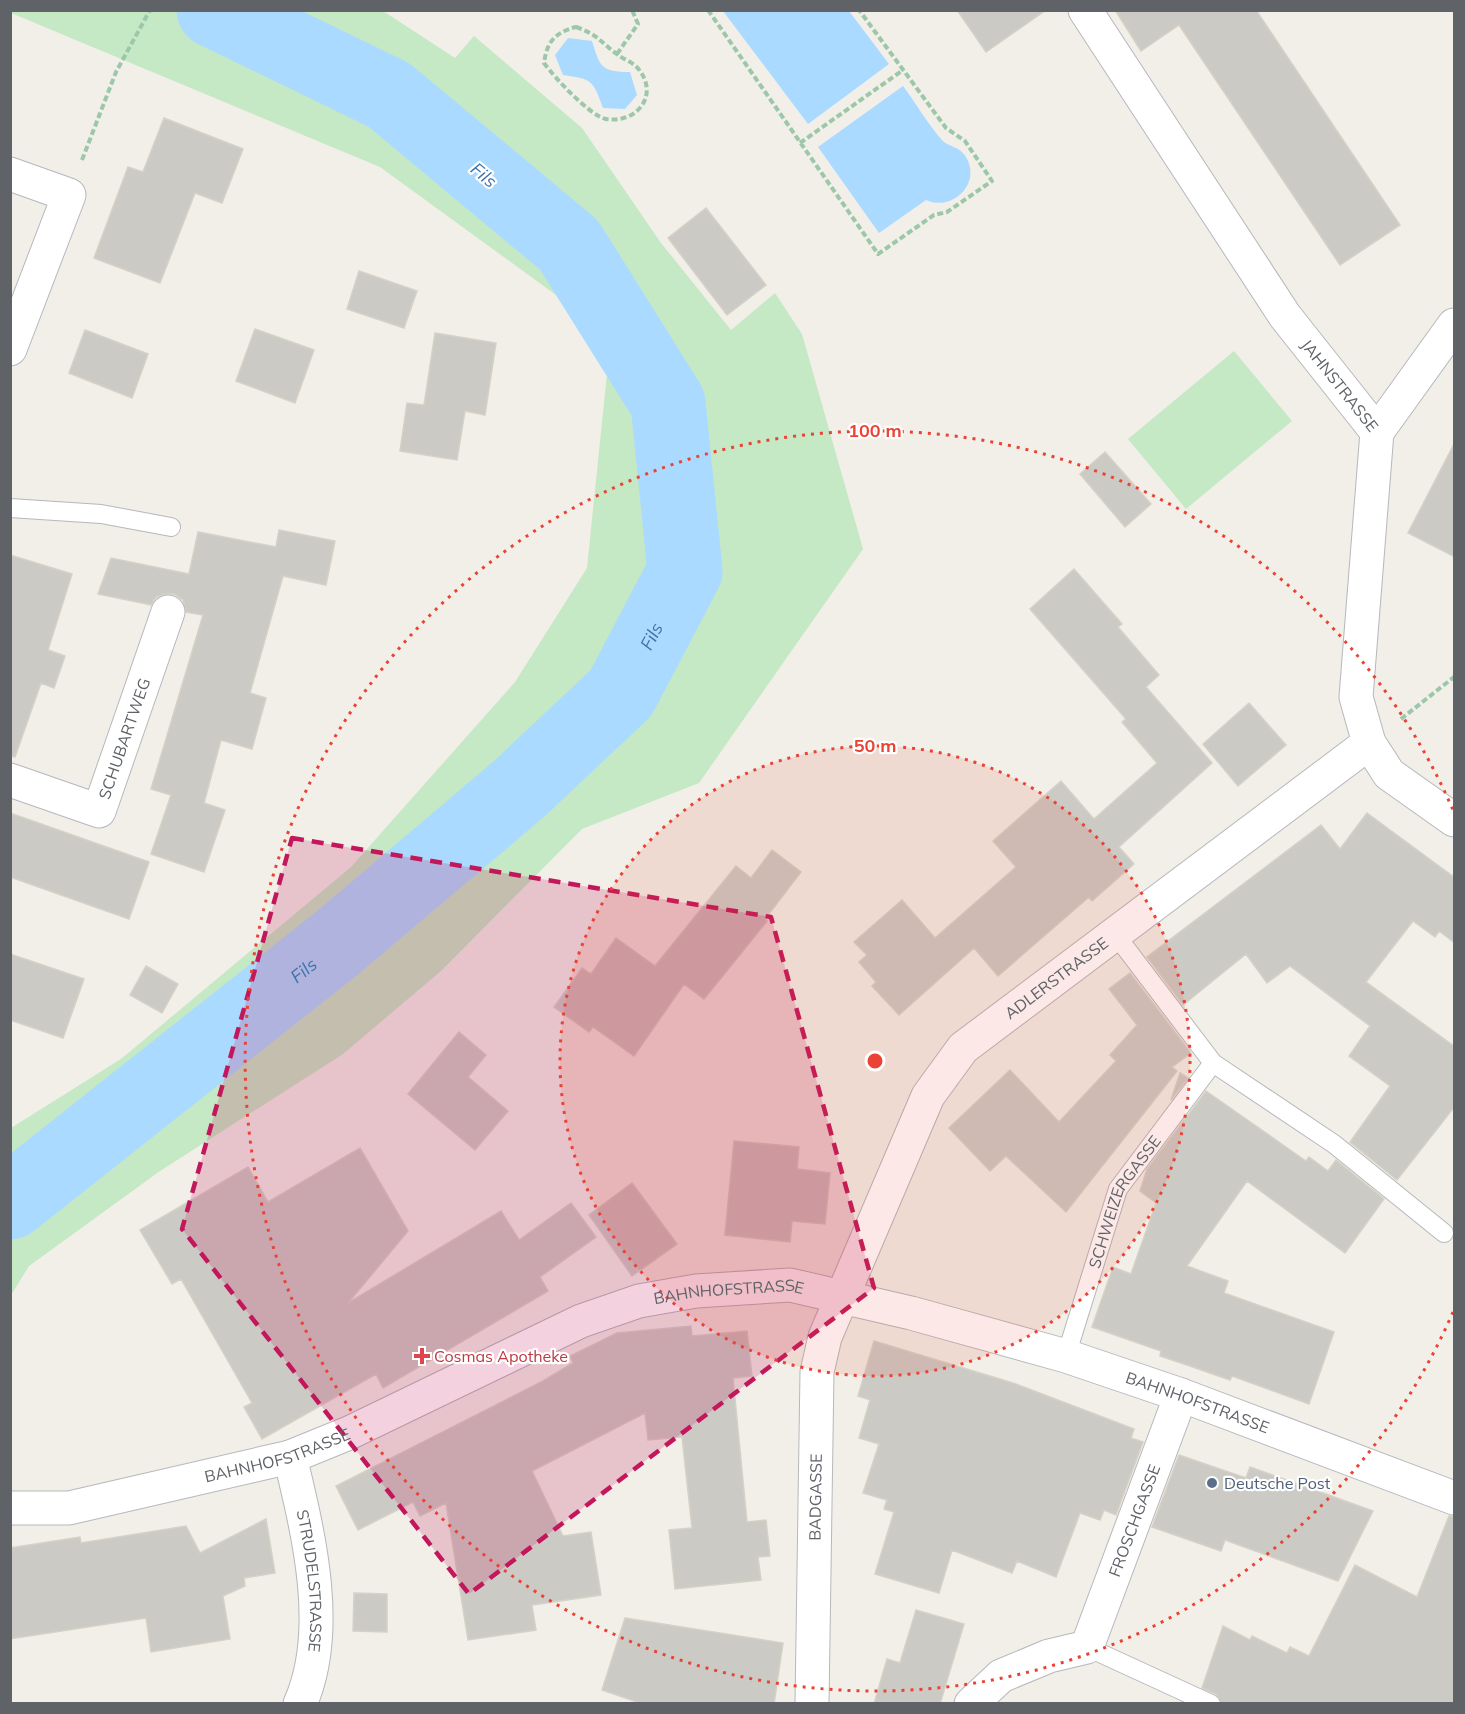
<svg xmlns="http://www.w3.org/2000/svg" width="1465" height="1714" viewBox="0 0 1465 1714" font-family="Mulish,sans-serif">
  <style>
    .green { fill: #c5e8c5 }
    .water { fill: #aadaff }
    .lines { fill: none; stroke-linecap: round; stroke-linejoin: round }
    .river { stroke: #aadaff; stroke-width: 75 }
    .building { fill: #cccac5; stroke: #d6d1c6; stroke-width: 1.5 }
    .lane-casing { stroke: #b5b8bc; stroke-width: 20 }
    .street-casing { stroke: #b5b8bc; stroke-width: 35 }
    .path { stroke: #9cc7a9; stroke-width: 4; stroke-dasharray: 6 3; stroke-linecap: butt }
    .lane { stroke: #fff; stroke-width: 18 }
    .street { stroke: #fff; stroke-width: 33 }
    .marked { fill: #c2185b; fill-opacity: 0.2; stroke: #c2185b; stroke-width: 4.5; stroke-dasharray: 12 8; stroke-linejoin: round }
    .ring { fill: none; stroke: #ea4335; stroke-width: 3; stroke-dasharray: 3 6 }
    .health-dot { fill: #e0444e; stroke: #fff; stroke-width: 2 }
    .service-dot { fill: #5c6f8a; stroke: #fff; stroke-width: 2 }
    .labels { text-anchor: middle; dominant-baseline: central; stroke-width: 4.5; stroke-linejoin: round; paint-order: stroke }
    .street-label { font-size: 16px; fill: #5f6368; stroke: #fff }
    .health-label { font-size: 16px; fill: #be3a42; stroke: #fff; text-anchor: start }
    .service-label { font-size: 16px; fill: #4e5e75; stroke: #fff; text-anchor: start }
    .water-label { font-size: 18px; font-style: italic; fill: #4174aa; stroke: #fff }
    .centre { fill: #ea4335; stroke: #fff; stroke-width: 3 }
    .ring-label { font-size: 18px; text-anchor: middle; font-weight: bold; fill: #ea4335; stroke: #fff; stroke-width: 4.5; stroke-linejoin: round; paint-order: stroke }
  </style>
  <rect width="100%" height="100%" fill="#f1efe8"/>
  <path class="green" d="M11,10L383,11L455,58L474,36L582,128L661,243L731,330L775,293L802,334L863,549L699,783L582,829L441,971L343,1054L160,1171L29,1266L11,1295V1128L121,1059L351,867L515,682L587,568L611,335L380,167L11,13Z
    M1234,351L1292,421L1186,509L1128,439Z"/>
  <path class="water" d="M723,11H849L889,64L808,124Z
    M568,38L592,41C600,67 601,72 630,72L637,95L625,109L603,108C593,80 592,79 563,75L555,55Z
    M903,86C916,103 927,123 941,139C947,147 960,146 966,157C982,184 952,212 926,200L879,233L818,147Z"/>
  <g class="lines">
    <path class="river" id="s1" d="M10,1202L336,944L519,789L621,693L685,571L668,403L569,245L389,95L214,10"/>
  </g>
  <path class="building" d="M957,10H1046L986,52Z
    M1115,10H1256L1400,225L1340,265L1179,25L1141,51Z
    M164,118L243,149L222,203L195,193L160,283L94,258L128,167L143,172Z
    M706,208L766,285L727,315L668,238Z
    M359,271L417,291L404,328L347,309Z
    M255,329L314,350L295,403L236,381Z
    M85,330L148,354L132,398L69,373Z
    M435,333L496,343L485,415L465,411L457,460L400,451L407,403L424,405Z
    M1455,442V557L1408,533Z
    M1105,452L1151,504L1125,527L1080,474Z
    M279,530L335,541L326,585L283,576L250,693L266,698L252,749L221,740L204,803L225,810L204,872L151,854L171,795L151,789L203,615L186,612L183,600L174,594H164L156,597L151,605L98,594L111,558L189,574L198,532L276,547Z
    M10,555L72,574L48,650L65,656L54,688L41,683L15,757L10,756Z
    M1074,569L1122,624L1118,627L1159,675L1146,687L1212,763L1119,847L1134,864L1092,901L1089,897L998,976L974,948L899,1015L872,986L876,982L859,962L867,955L854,942L902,900L935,938L1016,867L993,841L1061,781L1094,819L1157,763L1122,722L1126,719L1030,609Z
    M1249,703L1286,745L1238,786L1203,744Z
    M10,813L149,862L129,919L10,877Z
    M1367,813L1455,878V943L1439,931L1435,937L1413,921L1366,982L1455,1047V1106L1397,1180L1350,1142L1390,1086L1349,1056L1370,1026L1290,966L1267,983L1246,954L1183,1005L1147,957L1321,825L1340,849Z
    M772,850L801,872L765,919L767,921L704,999L684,984L634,1056L593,1027L589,1032L554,1007L582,968L591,974L616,938L655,966L736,866L751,878Z
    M10,954L84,979L63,1038L10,1020Z
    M146,966L178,984L162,1013L130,995Z
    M1130,973L1191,1053L1172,1067L1177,1071L1066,1212L1006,1156L990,1171L949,1128L1010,1070L1059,1122L1116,1061L1110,1055L1137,1025L1109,989Z
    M459,1032L486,1055L468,1077L508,1111L475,1150L408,1094Z
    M1180,1073L1188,1078L1171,1100Z
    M1206,1091L1306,1161L1309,1157L1328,1171L1336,1160L1384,1199L1345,1253L1247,1181L1187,1266L1228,1281L1224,1293L1334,1332L1309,1404L1232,1376L1230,1380L1187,1365L1160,1356L1161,1351L1092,1327L1113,1267L1131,1274L1156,1203L1140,1191L1147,1169Z
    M734,1141L799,1147L797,1169L830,1173L825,1224L792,1221L790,1242L725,1235Z
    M360,1148L408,1231L348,1303L501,1211L519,1240L571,1203L596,1237L540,1277L548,1291L383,1388L376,1374L262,1439L244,1407L252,1403L181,1279L172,1284L140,1230L248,1167L268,1202Z
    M632,1183L677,1244L632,1276L589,1215Z
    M691,1326L692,1336L747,1331L752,1376L733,1378L747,1522L766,1520L770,1556L758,1557L761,1580L675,1589L669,1530L692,1528L682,1437L648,1440L645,1413L532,1471L563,1536L591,1532L601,1595L532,1605L536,1630L468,1640L446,1503L420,1516L413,1502L358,1530L336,1486L543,1381L573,1363L570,1356L617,1333Z
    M874,1341L1013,1383L1134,1429L1131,1438L1143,1442L1116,1515L1104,1510L1100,1520L1080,1513L1056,1577L1017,1561L1012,1573L952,1550L939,1593L875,1574L894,1512L884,1509L887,1500L863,1493L879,1444L859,1438L870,1400L858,1396Z
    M1179,1455L1246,1478L1250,1467L1373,1511L1338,1581L1225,1540L1221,1551L1152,1527Z
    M1449,1516H1455V1704H1222L1216,1694L1202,1688L1223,1626L1250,1640L1252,1636L1287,1653L1290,1647L1309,1656L1355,1565L1417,1597Z
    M266,1519L275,1573L244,1578L245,1586L223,1596L230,1639L151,1652L146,1618L10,1639V1548L80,1537L81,1543L186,1526L200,1553Z
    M354,1593L387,1594V1632L353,1631Z
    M916,1610L964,1624L940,1704H874L887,1659L900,1663Z
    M625,1618L783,1643L774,1704H643L602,1690Z"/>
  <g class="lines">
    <g class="lane-casing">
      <g id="lane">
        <path d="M10,508L101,514L171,527"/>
        <path d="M1115,934L1213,1063L1334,1144L1444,1233"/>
        <path id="s2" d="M1066,1356L1118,1189L1213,1063"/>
        <path d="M1087,1647L1211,1704"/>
      </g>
    </g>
    <g class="street-casing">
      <g id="street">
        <path id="s3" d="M1085,10L1285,316L1377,432L1356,697L1369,743L1389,774L1454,820"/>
        <path d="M10,174L69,195L10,349"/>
        <path d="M1377,432L1454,325"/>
        <path id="s4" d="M10,780L99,811L168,612"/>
        <path id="s5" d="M290,1457C308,1532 333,1630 300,1704"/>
        <path id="s6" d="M10,1508H69L290,1457L349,1433L581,1321L639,1301L696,1291L790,1285L911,1313L1066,1356L1181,1395L1454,1498"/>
        <path id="s7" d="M812,1704L817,1372L825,1337L928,1096L963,1048L1369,743"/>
        <path id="s8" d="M971,1704L1001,1676L1049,1656L1087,1647L1181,1395"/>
      </g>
    </g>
    <path class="path" d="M708,10L878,254L934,215L947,212L992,181L965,141L946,128L859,10
      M576,27C599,35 600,42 618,55C625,60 635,63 640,71C659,97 635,124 606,119C590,116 554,77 544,63C547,42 554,33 576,27Z
      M617,54L638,24L632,10
      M800,143L903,70
      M82,160L116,72L150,10
      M1401,719L1454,677"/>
    <use href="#lane" class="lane"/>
    <use href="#street" class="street"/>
  </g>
  <path class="marked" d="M292,838L771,917L874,1288L469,1594L182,1229Z"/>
  <circle cx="875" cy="1061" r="315" fill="#ea4335" fill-opacity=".12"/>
  <g class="ring">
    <circle cx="875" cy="1061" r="315"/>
    <path d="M1453 1312A630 630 0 1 1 1453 810"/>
  </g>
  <path class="health-dot" d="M419 1347h6v6h6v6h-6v6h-6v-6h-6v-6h6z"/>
  <circle class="service-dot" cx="1212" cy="1483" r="6"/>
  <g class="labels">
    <g class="street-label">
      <text stroke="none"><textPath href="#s3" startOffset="454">JAHNSTRASSE</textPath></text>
      <text stroke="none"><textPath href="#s4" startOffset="171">SCHUBARTWEG</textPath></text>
      <text stroke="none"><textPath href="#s7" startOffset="806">ADLERSTRASSE</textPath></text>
      <text stroke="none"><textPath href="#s2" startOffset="166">SCHWEIZERGASSE</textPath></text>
      <text stroke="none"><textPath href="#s6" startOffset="759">BAHNHOFSTRASSE</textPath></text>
      <text stroke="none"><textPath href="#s6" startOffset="1245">BAHNHOFSTRASSE</textPath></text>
      <text stroke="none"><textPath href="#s6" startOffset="274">BAHNHOFSTRASSE</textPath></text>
      <text stroke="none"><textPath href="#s7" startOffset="207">BADGASSE</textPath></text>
      <text stroke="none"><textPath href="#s8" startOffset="267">FROSCHGASSE</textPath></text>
      <text stroke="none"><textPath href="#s5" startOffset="126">STRUDELSTRASSE</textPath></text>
    </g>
    <g class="health-label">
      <text x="434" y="1356">Cosmas Apotheke</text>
    </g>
    <g class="service-label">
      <text x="1224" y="1483">Deutsche Post</text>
    </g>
    <g class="water-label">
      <text transform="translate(484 175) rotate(40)">Fils</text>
      <text stroke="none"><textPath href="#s1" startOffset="860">Fils</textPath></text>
      <text stroke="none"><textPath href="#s1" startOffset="374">Fils</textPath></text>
    </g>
  </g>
  <circle cx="875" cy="1061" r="9" class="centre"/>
  <g class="ring-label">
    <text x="875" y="437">100 m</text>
    <text x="875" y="752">50 m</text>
  </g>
  <rect width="1465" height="1714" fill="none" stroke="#5f6368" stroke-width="24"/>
</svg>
